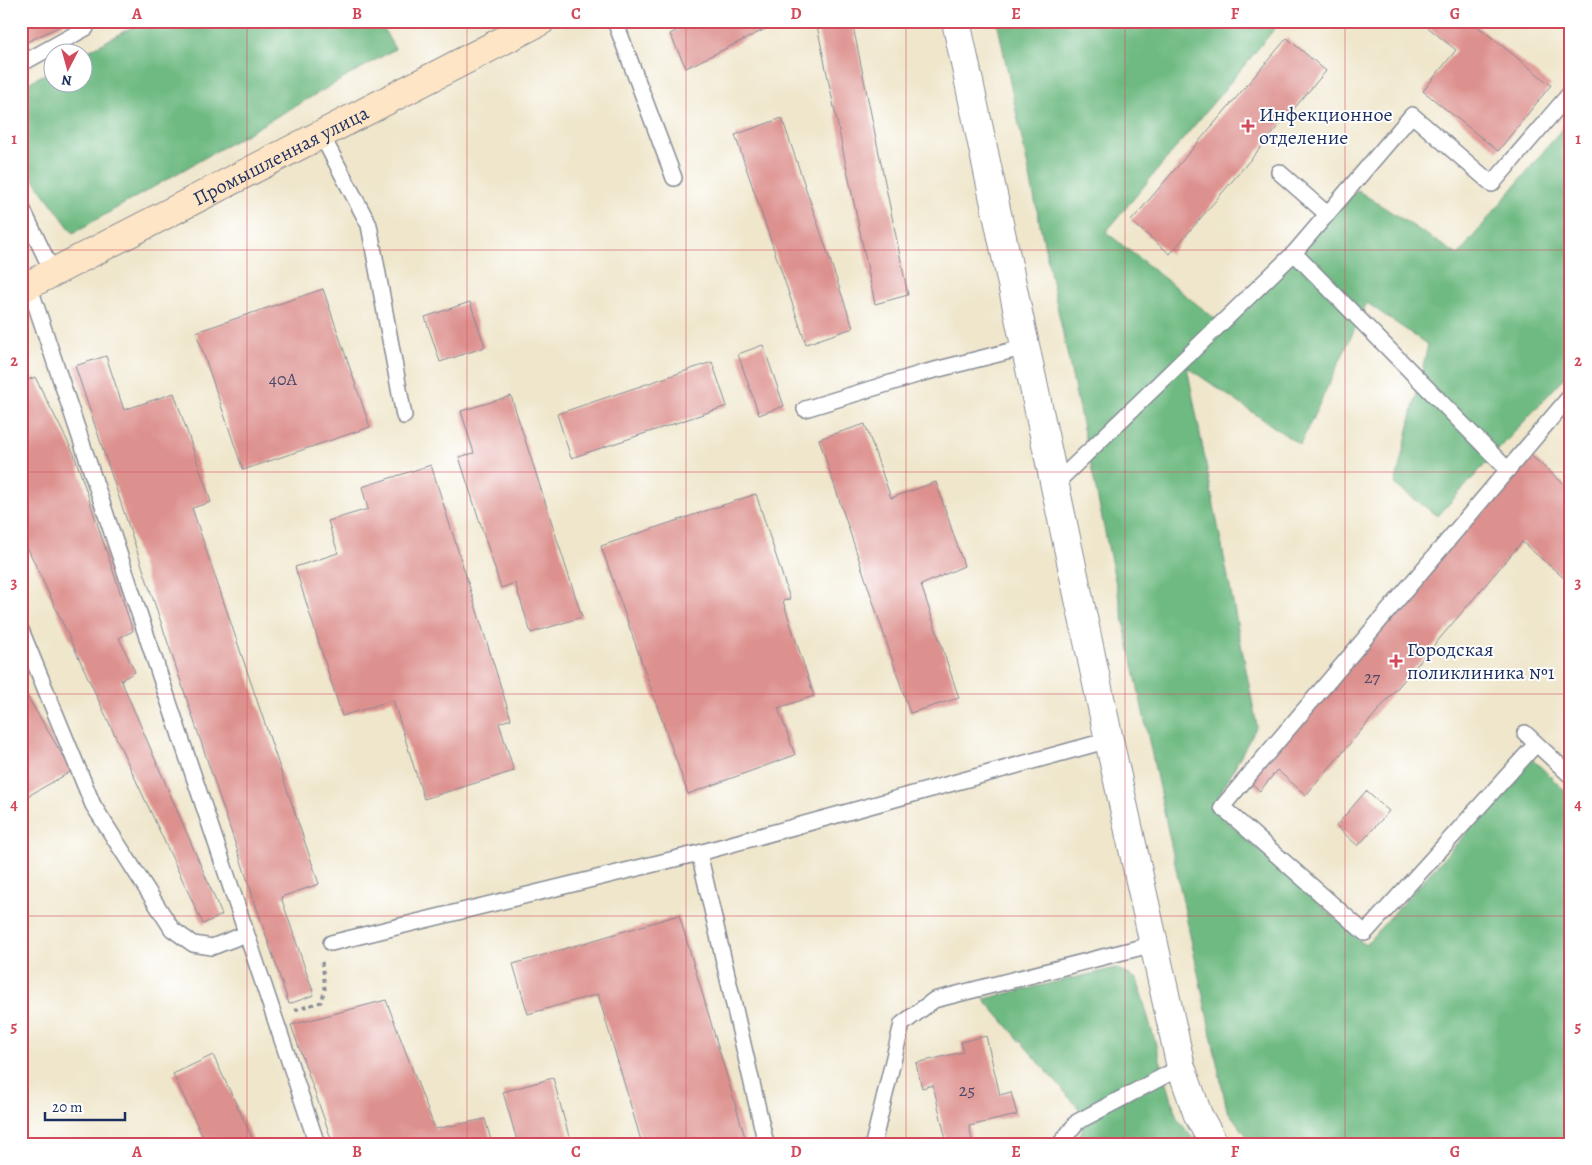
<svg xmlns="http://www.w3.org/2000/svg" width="1592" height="1165" viewBox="0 0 1592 1165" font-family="Alegreya,serif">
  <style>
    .forest { fill: #6eba82; stroke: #447470 }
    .building { fill: #dd918e }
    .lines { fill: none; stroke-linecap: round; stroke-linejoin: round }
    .lane-casing { stroke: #858a94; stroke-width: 18 }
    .street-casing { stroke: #858a94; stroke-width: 30 }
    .secondary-casing { stroke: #858a94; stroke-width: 30 }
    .path { stroke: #858a94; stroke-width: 3; stroke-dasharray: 4 4; stroke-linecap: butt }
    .lane { stroke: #fff; stroke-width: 15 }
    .street { stroke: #fff; stroke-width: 28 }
    .secondary { stroke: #fde5c5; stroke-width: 28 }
    .grid { fill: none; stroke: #d1495b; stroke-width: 1; stroke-opacity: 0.55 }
    .poi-dot { fill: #d1495b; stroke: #fff; stroke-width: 2 }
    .labels { text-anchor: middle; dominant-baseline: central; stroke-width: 4; stroke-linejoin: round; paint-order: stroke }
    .number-label { font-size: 18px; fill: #4c486a }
    .poi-label { font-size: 20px; fill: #1b2f5e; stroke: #fff; text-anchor: start }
    .street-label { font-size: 20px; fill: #1b2f5e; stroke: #fff }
    .neatline { fill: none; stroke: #d1495b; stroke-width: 2 }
    .grid-label { font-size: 16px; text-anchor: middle; font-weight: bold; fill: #d1495b }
  </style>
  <rect width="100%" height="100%" fill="#fff"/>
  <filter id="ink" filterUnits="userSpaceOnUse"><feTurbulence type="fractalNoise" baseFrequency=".02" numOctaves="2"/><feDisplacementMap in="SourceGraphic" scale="10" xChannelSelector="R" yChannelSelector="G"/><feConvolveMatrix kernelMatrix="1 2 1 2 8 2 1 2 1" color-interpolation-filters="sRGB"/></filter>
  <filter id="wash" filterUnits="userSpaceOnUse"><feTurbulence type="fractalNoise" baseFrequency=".0096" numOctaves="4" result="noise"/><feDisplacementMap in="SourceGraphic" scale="20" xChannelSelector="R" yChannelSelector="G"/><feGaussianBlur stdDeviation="1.12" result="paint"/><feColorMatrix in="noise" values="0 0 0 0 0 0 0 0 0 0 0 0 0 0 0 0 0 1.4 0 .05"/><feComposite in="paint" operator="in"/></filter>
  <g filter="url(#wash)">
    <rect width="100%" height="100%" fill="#efe6cb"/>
    <path class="forest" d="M143,21H379L395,49L73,233L21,162V98L28,83L52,70V82H82L83,54Z
      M997,21H1281L1106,232L1218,321L1357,190L1458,255L1571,118V370L1438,516L1395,485L1428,345L1367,303L1300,445L1187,367L1257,726L1212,808L1365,945L1533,759L1571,797V1144H1253L1227,1110Z
      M1116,968L1137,979L1177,1118L1197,1144H1076L1087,1118L984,999Z"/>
    <g id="blocks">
      <path class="building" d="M21,21H63L64,24L21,45Z
        M696,21H782L686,68L670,34Z
        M816,21H852L908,295L875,304Z
        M1420,21H1471L1551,85L1498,151L1423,91L1456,50Z
        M1287,38L1326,71L1170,254L1131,221Z
        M782,118L853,328L806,344L735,135Z
        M323,289L370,427L243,470L196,332Z
        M470,302L485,347L440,362L425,317Z
        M763,345L784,406L759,415L738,354Z
        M106,356L124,410L174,393L211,502L192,508L319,884L281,897L314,995L289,1004L75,366Z
        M712,362L727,406L571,458L557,414Z
        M35,377L74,454L133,631L119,638L135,672L121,680L222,915L203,924L21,534V383Z
        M511,396L582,617L531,633L515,583L501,588L459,457L474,453L461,411Z
        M865,424L891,498L936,482L964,566L921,585L959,698L910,713L819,439Z
        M1529,454L1571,490V584L1522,542L1306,795L1277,770L1260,791L1249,781Z
        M431,465L511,719L499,723L514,771L424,799L393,700L342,716L295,567L338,553L328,521L368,509L362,487Z
        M756,494L790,599L783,601L814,696L778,708L795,755L688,794L601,546Z
        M21,686L72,771L21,800Z
        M1366,791L1389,811L1358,846L1336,826Z
        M679,915L747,1144H642L598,994L528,1014L513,964Z
        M386,1000L435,1129L485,1119L492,1144H333L291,1025Z
        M986,1036L1000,1095L1011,1092L1017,1115L969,1126L973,1144H947L933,1085L922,1088L916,1063L963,1052L961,1042Z
        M213,1055L255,1144H206L173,1074Z
        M553,1078L570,1140L556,1144H518L503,1092Z"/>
    </g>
  </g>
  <g filter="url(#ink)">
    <use href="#blocks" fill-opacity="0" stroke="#858a94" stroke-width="1"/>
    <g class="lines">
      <g class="lane-casing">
        <path id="lane" d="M615,21L674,178
          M21,64L86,28L83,21
          M321,134L369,225L404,416
          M1279,172L1327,214
          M21,206L53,273
          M1294,253L1508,470
          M29,285L317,1144
          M805,409L923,373L1026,347
          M1055,484L1294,253L1412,115L1492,184L1571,92
          M21,630L93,805L172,929L193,944L212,947L246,934
          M1525,733L1571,776
          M1536,744L1365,933L1222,807L1571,395
          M699,853L766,1144
          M331,943L699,853L1109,740
          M873,1144L902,1024L934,1000L1154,944
          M1060,1144L1077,1122L1181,1067"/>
      </g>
      <g class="street-casing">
        <path id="street" d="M956,21L1109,740L1181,1067L1198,1115L1214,1144"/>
      </g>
      <g class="secondary-casing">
        <g id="secondary">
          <path id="s1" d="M21,289L541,21"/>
        </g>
      </g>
      <path class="path" d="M295,1010L321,1002L325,989L322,961"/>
      <use href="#lane" class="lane"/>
      <use href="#street" class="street"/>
      <use href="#secondary" class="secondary"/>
    </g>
  </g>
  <path class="grid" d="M247,21V1144M467,21V1144M686,21V1144M906,21V1144M1125,21V1144M1345,21V1144M21,250H1571M21,472H1571M21,694H1571M21,916H1571"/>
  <g class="poi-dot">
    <path d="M1245.5 118.5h5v5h5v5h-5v5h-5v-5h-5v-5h5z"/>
    <path d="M1393.5 653.5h5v5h5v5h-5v5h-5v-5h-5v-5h5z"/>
  </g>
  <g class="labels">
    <g class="number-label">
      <text x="283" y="379">40А</text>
      <text x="1372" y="677">27</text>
      <text x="967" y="1090">25</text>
    </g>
    <g class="poi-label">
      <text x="1259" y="114">Инфекционное<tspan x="1259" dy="23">отделение</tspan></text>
      <text x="1407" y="649">Городская<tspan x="1407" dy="23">поликлиника №1</tspan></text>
    </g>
    <g class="street-label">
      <text stroke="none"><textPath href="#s1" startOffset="292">Промышленная улица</textPath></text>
    </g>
  </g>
  <rect width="1592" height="1165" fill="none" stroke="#fff" stroke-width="55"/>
  <g transform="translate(68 68) rotate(186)"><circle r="24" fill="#ffffff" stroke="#a4acbf"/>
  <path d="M0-4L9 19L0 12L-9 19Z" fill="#d1495b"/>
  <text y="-8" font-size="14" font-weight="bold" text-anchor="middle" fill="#1b2f5e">N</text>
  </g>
  <path d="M45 1112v8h80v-8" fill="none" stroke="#1b2f5e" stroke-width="2.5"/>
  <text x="52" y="1112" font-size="15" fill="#1b2f5e" stroke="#ffffff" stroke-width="4" paint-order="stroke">20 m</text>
  <rect x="28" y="28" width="1536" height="1110" class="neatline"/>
  <g class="grid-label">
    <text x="137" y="19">A</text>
    <text x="357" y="19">B</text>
    <text x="576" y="19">C</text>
    <text x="796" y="19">D</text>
    <text x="1016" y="19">E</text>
    <text x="1235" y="19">F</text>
    <text x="1455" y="19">G</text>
    <text x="14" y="144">1</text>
    <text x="1578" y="144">1</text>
    <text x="14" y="366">2</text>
    <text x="1578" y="366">2</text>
    <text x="14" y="588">3</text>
    <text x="1578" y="588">3</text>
    <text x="14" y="810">4</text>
    <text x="1578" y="810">4</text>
    <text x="14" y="1032">5</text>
    <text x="1578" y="1032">5</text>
    <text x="137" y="1157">A</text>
    <text x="357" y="1157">B</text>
    <text x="576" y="1157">C</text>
    <text x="796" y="1157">D</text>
    <text x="1016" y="1157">E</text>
    <text x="1235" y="1157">F</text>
    <text x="1455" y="1157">G</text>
  </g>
</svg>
